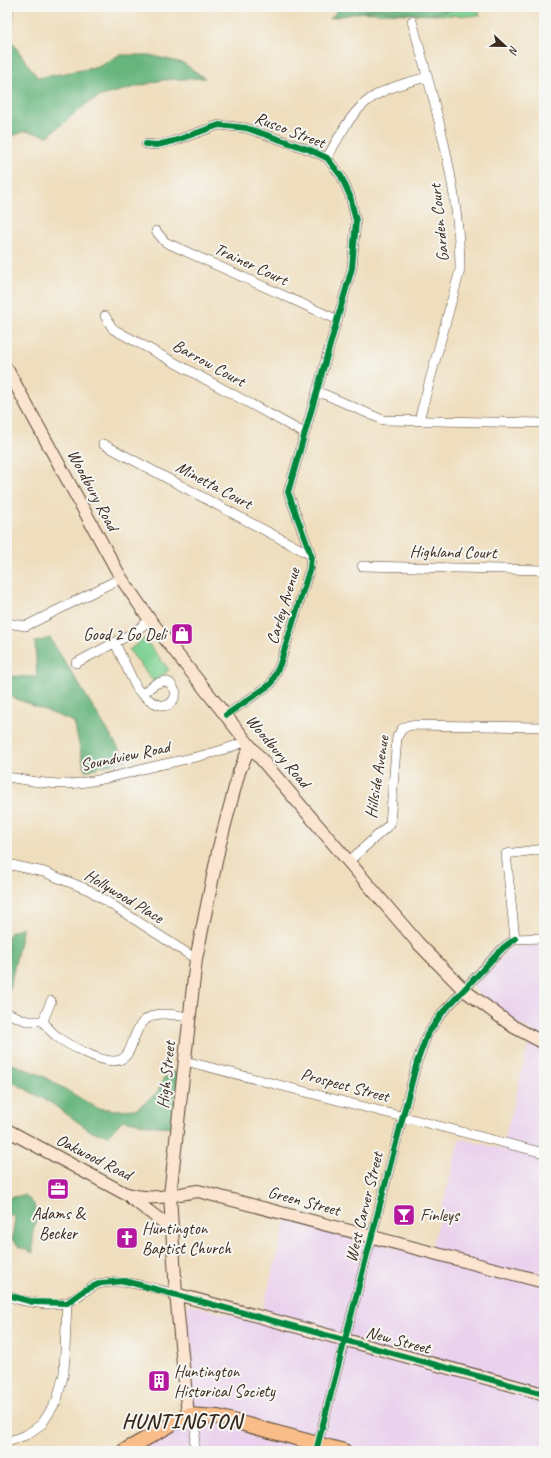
<svg xmlns="http://www.w3.org/2000/svg" width="551" height="1458" viewBox="0 0 551 1458" font-family="Caveat,sans-serif">
  <style>
    .built { fill: #ead1ed }
    .green { fill: #80d395; stroke: #5e7e5a }
    .forest { fill: #68b57e; stroke: #52704e }
    .lines { fill: none; stroke-linecap: round; stroke-linejoin: round }
    .street-casing { stroke: #564536; stroke-width: 10 }
    .secondary-casing { stroke: #564536; stroke-width: 14 }
    .primary-casing { stroke: #564536; stroke-width: 16 }
    .street { stroke: #fff; stroke-width: 9 }
    .secondary { stroke: #fce5d0; stroke-width: 12 }
    .primary { stroke: #f8bd89; stroke-width: 14 }
    .cycleway-casing { stroke: #f6f6f2; stroke-width: 8 }
    .cycleway { stroke: #00873e; stroke-width: 6 }
    .labels { text-anchor: middle; dominant-baseline: central; stroke-width: 4; stroke-linejoin: round; paint-order: stroke }
    .street-label { font-size: 17px; fill: #3b2a1e; stroke: #f6f6f2 }
    .poi-label { font-size: 17px; fill: #3b2a1e; stroke: #f6f6f2; text-anchor: start }
    .district-label { font-size: 21px; font-weight: bold; letter-spacing: 1px; fill: #3b2a1e; stroke: #f6f6f2 }
  </style>
  <rect width="100%" height="100%" fill="#f6f6f2"/>
  <filter id="ink" filterUnits="userSpaceOnUse"><feTurbulence type="fractalNoise" baseFrequency=".025" numOctaves="2"/><feDisplacementMap in="SourceGraphic" scale="8" xChannelSelector="R" yChannelSelector="G"/><feConvolveMatrix kernelMatrix="1 2 1 2 8 2 1 2 1" color-interpolation-filters="sRGB"/></filter>
  <filter id="wash" filterUnits="userSpaceOnUse"><feTurbulence type="fractalNoise" baseFrequency=".012" numOctaves="4" result="noise"/><feDisplacementMap in="SourceGraphic" scale="16" xChannelSelector="R" yChannelSelector="G"/><feGaussianBlur stdDeviation="0.9" result="paint"/><feColorMatrix in="noise" values="0 0 0 0 0 0 0 0 0 0 0 0 0 0 0 0 0 1.4 0 .05"/><feComposite in="paint" operator="in"/></filter>
  <g filter="url(#wash)">
    <rect width="100%" height="100%" fill="#efdebd"/>
    <path class="built" d="M544,944V1451H140L188,1415L187,1304L259,1322L287,1219L429,1257L460,1138L502,1149L532,1032L501,1013L472,987L511,947Z"/>
    <path class="green" d="M339,7H477L480,16L341,12Z
      M144,638L169,670L154,682L129,650Z"/>
    <path class="forest" d="M7,7H14L11,41L38,78L98,67L119,55H149L183,63L205,78L162,80L101,96L86,104L48,136L26,131L7,138Z
      M341,7H465L427,15L375,10L330,18Z
      M50,638L126,760L85,771L74,722L7,695V676L37,677L35,642Z
      M23,927L9,992L7,993V939L10,933Z
      M7,1062L41,1075L97,1108L117,1110L137,1109L158,1092L163,1079L175,1071L178,1080L171,1127L155,1126L123,1120L108,1135L92,1132L51,1103L7,1079Z
      M25,1195L34,1204L37,1220L33,1230V1253L20,1247L12,1240L15,1217L7,1214V1198Z"/>
  </g>
  <g filter="url(#ink)">
    <g class="lines">
      <g class="street-casing">
        <path id="street" d="M412,21C434,100 460,187 460,270L419,420
          M146,144L157,145L174,141L219,125L246,128L310,150L327,158L341,176L350,196L356,221L352,268L288,492L311,555L310,568L280,664L271,684L226,715
          M327,158C357,103 365,93 427,77
          M156,231L165,242L338,320
          M105,316L113,329L304,433
          M317,391L383,420L544,423
          M103,444L311,555
          M362,566L544,570
          M7,623L26,626L121,578
          M115,643L137,689L142,694
          M76,663L133,633L150,620
          M164,681L170,683L176,692C172,715 153,704 142,694L155,684Z
          M7,777C27,780 48,785 68,784C98,782 126,773 155,766C186,759 217,754 246,741
          M348,862L390,824L397,737L402,729L409,725L544,727
          M7,864L44,872L89,890L196,959
          M515,939L506,854L544,849
          M515,939L544,938
          M7,1013L27,1021H43
          M43,1021C53,1037 67,1044 84,1052C148,1083 119,1025 155,1015C165,1012 179,1016 189,1017
          M43,1021L51,1001
          M185,1061L544,1153
          M7,1295C20,1302 54,1307 68,1302C80,1297 89,1285 103,1283C128,1279 151,1288 176,1294
          M188,1415L196,1429L193,1451
          M7,1442L26,1435L42,1424L57,1400L64,1373L67,1303
          M316,1451L417,1062L427,1035L442,1013L503,948L515,939"/>
      </g>
      <g class="secondary-casing">
        <path id="secondary" d="M7,369L121,578L150,620L250,746L418,943L464,990L514,1027L544,1043
          M7,1130L124,1193C151,1202 171,1195 198,1191L544,1282
          M131,1198L171,1228
          M176,1294L544,1394
          M188,1415L176,1294L170,1195L196,959L219,847L239,772L250,746"/>
      </g>
      <g class="primary-casing">
        <path id="primary" d="M124,1451L188,1415L218,1417L344,1451"/>
      </g>
      <use href="#street" class="street"/>
      <use href="#secondary" class="secondary"/>
      <use href="#primary" class="primary"/>
      <g class="cycleway-casing">
        <path id="cycleway" d="M146,144L157,145L174,141L219,125L246,128L310,150L327,158L341,176L350,196L356,221L352,268L288,492L311,555L310,568L280,664L271,684L226,715
          M7,1295L33,1302L67,1303L85,1290L101,1283L125,1281L544,1394
          M316,1451L417,1062L427,1035L442,1013L503,948L515,939"/>
      </g>
      <use href="#cycleway" class="cycleway"/>
    </g>
  </g>
  <defs>
    <g id="shop-square" transform="scale(1.15)"><rect x="-9" y="-9" width="18" height="18" rx="4" fill="#b5179e" stroke="#f6f6f2"/><path d="M-5-2.5h2.3a2.7 3.5 0 0 1 5.4 0H5L5.5 6h-11ZM-1.5-2.5h3a1.5 2.3 0 0 0-3 0Z" fill="#fff"/></g>
    <g id="office-square" transform="scale(1.15)"><rect x="-9" y="-9" width="18" height="18" rx="4" fill="#b5179e" stroke="#f6f6f2"/><path d="M-6-3h4V-5.5h4V-3h4V5H-6ZM-1-4.5V-3h2v-1.5ZM-6 0V1H6V0Z" fill="#fff"/></g>
    <g id="bar-square" transform="scale(1.15)"><rect x="-9" y="-9" width="18" height="18" rx="4" fill="#b5179e" stroke="#f6f6f2"/><path d="M-6-5H6L.8 .8V4.5H3.5V6h-7V4.5H-.8V.8Z" fill="#fff"/></g>
    <g id="church-square" transform="scale(1.15)"><rect x="-9" y="-9" width="18" height="18" rx="4" fill="#b5179e" stroke="#f6f6f2"/><path d="M-1.2-6h2.4v3.5h3.3v2.4h-3.3V6h-2.4V-.1h-3.3v-2.4h3.3Z" fill="#fff"/></g>
    <g id="building-square" transform="scale(1.15)"><rect x="-9" y="-9" width="18" height="18" rx="4" fill="#b5179e" stroke="#f6f6f2"/><path d="M-4-6H4V6H1V3H-1V6H-4ZM-2.5-4.3h1.7v1.8h-1.7ZM.8-4.3h1.7v1.8H.8ZM-2.5-1h1.7V.8h-1.7ZM.8-1h1.7V.8H.8Z" fill="#fff"/></g>
  </defs>
  <g fill-rule="evenodd">
    <use href="#shop-square" x="182" y="634"/>
    <use href="#office-square" x="58" y="1189"/>
    <use href="#bar-square" x="404" y="1215"/>
    <use href="#church-square" x="127" y="1238"/>
    <use href="#building-square" x="159" y="1381"/>
  </g>
  <g class="labels">
    <g class="street-label">
      <text transform="translate(290 130) rotate(21)">Rusco Street</text>
      <text transform="translate(439 223) rotate(-96)">Garden Court</text>
      <text transform="translate(251 264) rotate(25)">Trainer Court</text>
      <text transform="translate(209 363) rotate(29)">Barrow Court</text>
      <text transform="translate(214 485) rotate(28)">Minetta Court</text>
      <text transform="translate(93 490) rotate(62)">Woodbury Road</text>
      <text transform="translate(453 552) rotate(1)">Highland Court</text>
      <text transform="translate(283 606) rotate(-73)">Carley Avenue</text>
      <text transform="translate(278 751) rotate(50)">Woodbury Road</text>
      <text transform="translate(125 756) rotate(-12)">Soundview Road</text>
      <text transform="translate(377 777) rotate(-81)">Hillside Avenue</text>
      <text transform="translate(124 896) rotate(31)">Hollywood Place</text>
      <text transform="translate(166 1075) rotate(-84)">High Street</text>
      <text transform="translate(345 1085) rotate(15)">Prospect Street</text>
      <text transform="translate(94 1157) rotate(27)">Oakwood Road</text>
      <text transform="translate(304 1201) rotate(15)">Green Street</text>
      <text transform="translate(364 1207) rotate(-76)">West Carver Street</text>
      <text transform="translate(398 1340) rotate(15)">New Street</text>
    </g>
    <g class="poi-label">
      <text x="166" y="634" text-anchor="end">Good 2 Go Deli</text>
      <text x="58" y="1213" text-anchor="middle">Adams &amp;<tspan x="58" dy="20">Becker</tspan></text>
      <text x="420" y="1215">Finleys</text>
      <text x="142" y="1228">Huntington<tspan x="142" dy="20">Baptist Church</tspan></text>
      <text x="174" y="1371">Huntington<tspan x="174" dy="20">Historical Society</tspan></text>
    </g>
    <g class="district-label">
      <text x="182" y="1421">HUNTINGTON</text>
    </g>
  </g>
  <rect width="551" height="1458" fill="none" stroke="#f6f6f2" stroke-width="24"/>
  <g transform="translate(505 46) rotate(112)" stroke="#f6f6f2" stroke-width="3" paint-order="stroke">
  <path d="M0-3L7 15L0 10L-7 15Z" fill="#3b2a1e"/>
  <text y="-6" font-size="11" font-weight="bold" text-anchor="middle" fill="#3b2a1e">N</text>
  </g>
</svg>
